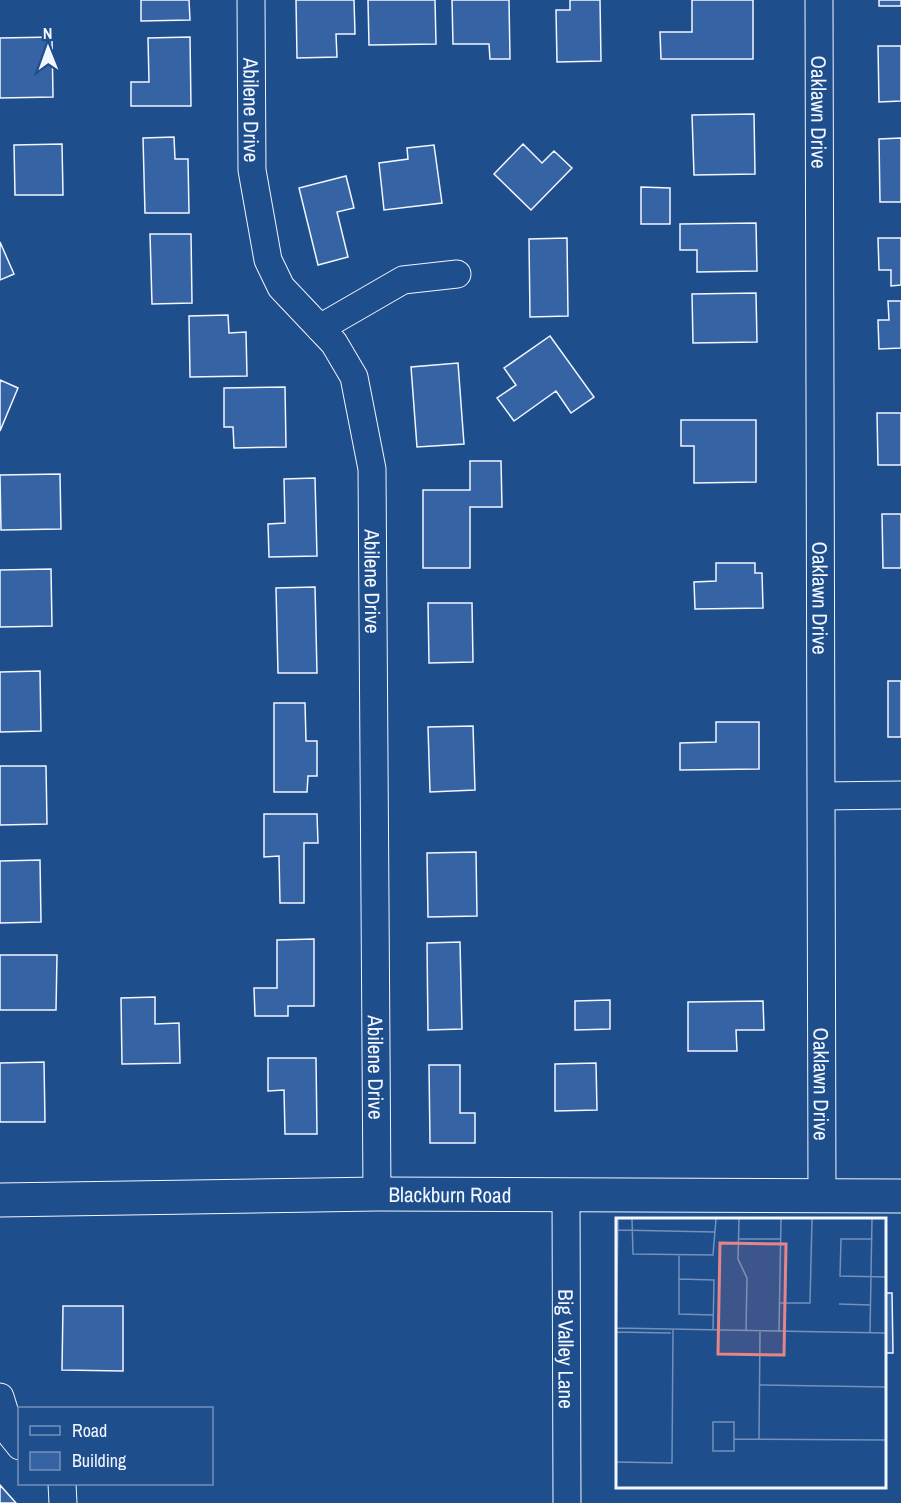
<svg xmlns="http://www.w3.org/2000/svg" width="901" height="1503" viewBox="0 0 901 1503" font-family="'Archivo Narrow',sans-serif">
  <style>
    .building { fill: #3563a3; stroke: #f2f6ff; stroke-width: 1.5 }
    .lines { fill: none; stroke-linecap: round; stroke-linejoin: round }
    .minor-casing { stroke: #f2f6ff; stroke-width: 29 }
    .major-casing { stroke: #f2f6ff; stroke-width: 35 }
    .minor { stroke: #1f4e8c; stroke-width: 27 }
    .major { stroke: #1f4e8c; stroke-width: 33 }
    .labels { text-anchor: middle; dominant-baseline: central; stroke-width: 4.5; stroke-linejoin: round; paint-order: stroke }
    .street-label { font-size: 21px; fill: #f2f6ff; stroke: #1f4e8c }
    .inset-road { fill: none; stroke: #7391ba; stroke-width: 1.5 }
    .view { fill: #e38589; fill-opacity: 0.15; stroke: #e38589; stroke-width: 3 }
    .inset-edge { fill: none; stroke: #f2f6ff; stroke-width: 3 }
  </style>
  <rect width="100%" height="100%" fill="#1f4e8c"/>
  <path class="building" d="M141,0H189L190,20L141,21Z
    M296,0H354L355,34H336L337,57L297,58Z
    M368,0H435L436,44L369,45Z
    M452,0H509L510,59H490L489,44H453Z
    M570,0H600L601,61L557,62L556,10H570Z
    M692,0H753V59H661L660,32H692Z
    M879,0H901V6H879Z
    M52,37L53,97L0,98V38Z
    M190,37L191,106H131V82H149L148,38Z
    M878,46H901V101L879,102Z
    M754,114L755,174L694,175L692,115Z
    M174,137L175,159H188L189,213H145L143,138Z
    M901,138V202H880L879,139Z
    M62,144L63,195H15L14,145Z
    M523,144L542,163L554,151L572,168L531,210L494,174Z
    M434,145L442,203L384,210L379,163L408,159L407,148Z
    M346,176L354,208L337,212L348,257L318,265L299,188Z
    M641,187L670,188V224H641Z
    M756,223L757,271L697,272V250H680V224Z
    M150,234H191L192,303L152,304Z
    M567,238L568,316L530,317L529,239Z
    M878,238H901V285L891,286V270H879Z
    M0,242L14,274L0,280Z
    M756,293L757,342L693,343L692,294Z
    M888,301H901V348L879,349L878,320H889Z
    M228,315L229,333L246,332L247,376L190,377L189,316Z
    M550,336L594,397L571,413L556,391L514,421L497,398L516,385L504,368Z
    M458,363L464,444L417,447L411,367Z
    M0,380L18,388L0,431Z
    M285,387L286,447L234,448L233,427H224V388Z
    M877,413H901V465H878Z
    M681,420H756V482L694,483V446H681Z
    M470,461H501L502,507H470V568H423V490H470Z
    M60,474L61,529L1,530L0,475Z
    M315,478L317,556L269,557L268,524L285,523L284,479Z
    M882,514H901V568H883Z
    M716,563H755V573H762L763,608L695,609L694,582L716,581Z
    M51,569L52,626L0,627V570Z
    M315,587L317,673H278L276,588Z
    M428,603H472L473,662L429,663Z
    M40,671L41,731L0,732V672Z
    M888,681H901V737H888Z
    M274,703H305L306,741H317V776H308L307,792H274Z
    M716,722H759V769L680,770V743L716,742Z
    M473,726L475,790L430,792L428,727Z
    M0,766H46L47,824L0,825Z
    M264,814H317L318,843H304V903H280L279,856L264,857Z
    M476,852L477,916L428,917L427,853Z
    M40,860L41,922L0,923V861Z
    M314,939V1006H288V1016H255L254,988H277V940Z
    M460,942L462,1029L428,1030L427,943Z
    M0,955H57L56,1010H0Z
    M155,997V1024L179,1023L180,1063L122,1064L121,998Z
    M610,1000V1029L575,1030V1001Z
    M763,1001L764,1030H736L737,1051H688V1002Z
    M268,1058H316L317,1134H285L284,1090L268,1091Z
    M44,1062L45,1122H0V1063Z
    M596,1063L597,1110L555,1111V1064Z
    M429,1065H460V1113H475V1143H430Z
    M884,1293H892L893,1353H884Z
    M63,1306H123V1371L62,1370Z
    M0,1485L16,1503H0Z"/>
  <g class="lines">
    <g class="minor-casing">
      <g id="minor">
        <path id="s1" d="M251,0L252,170L268,260L281,287L334,343L354,377L372,469L377,1194"/>
        <path id="s2" d="M819,0L822,1198"/>
        <path d="M320,328L403,280L457,274"/>
        <path d="M822,796L901,795"/>
        <path id="s3" d="M566,1195L567,1503"/>
        <path d="M0,1397L12,1436L20,1446"/>
        <path d="M62,1484L63,1503"/>
      </g>
    </g>
    <g class="major-casing">
      <g id="major">
        <path id="s4" d="M0,1200L377,1194L901,1196"/>
      </g>
    </g>
    <use href="#minor" class="minor"/>
    <use href="#major" class="major"/>
  </g>
  <g class="labels">
    <g class="street-label">
      <text stroke="none"><textPath href="#s1" startOffset="110">Abilene Drive</textPath></text>
      <text stroke="none"><textPath href="#s2" startOffset="112">Oaklawn Drive</textPath></text>
      <text stroke="none"><textPath href="#s1" startOffset="614">Abilene Drive</textPath></text>
      <text stroke="none"><textPath href="#s2" startOffset="598">Oaklawn Drive</textPath></text>
      <text stroke="none"><textPath href="#s1" startOffset="1100">Abilene Drive</textPath></text>
      <text stroke="none"><textPath href="#s2" startOffset="1084">Oaklawn Drive</textPath></text>
      <text stroke="none"><textPath href="#s4" startOffset="450">Blackburn Road</textPath></text>
      <text stroke="none"><textPath href="#s3" startOffset="154">Big Valley Lane</textPath></text>
    </g>
  </g>
  <g transform="translate(616 1218)">
    <rect width="270" height="270" fill="#1f4e8c"/>
    <path class="inset-road" d="M16,1L17,36L97,37L100,1M123,1L122,41L131,60L130,112M2,12L99,14M122,21H164M255,21H225L224,58L270,59M63,37V96L97,97M63,61L98,62L97,112M164,85H194L196,1M223,86L254,87M0,110L270,115M163,113L165,1M0,114L55,115M254,115L256,1M0,124L2,1M143,167L270,169M97,204H118V233H97ZM118,221L270,222M143,221L144,114M0,244L56,245L57,112"/>
    <path class="view" d="M104,25L170,26L168,137L102,136Z"/>
    <rect width="270" height="270" class="inset-edge"/>
  </g>
  <rect x="18" y="1407" width="195" height="78" fill="#1f4e8c" stroke="#7391ba" stroke-width="1.5"/>
  <rect x="30" y="1426" width="30" height="9" fill="#1f4e8c" stroke="#7391ba" stroke-width="1.5"/>
  <text x="72" y="1437" font-size="18" fill="#f2f6ff">Road</text>
  <rect x="30" y="1452" width="30" height="18" fill="#3563a3" stroke="#7391ba" stroke-width="1.5"/>
  <text x="72" y="1467" font-size="18" fill="#f2f6ff">Building</text>
  <g transform="translate(48 48) rotate(359)" stroke="#1f4e8c" stroke-width="4.5" paint-order="stroke">
  <path d="M0-4.5L10 22L0 15L-10 22Z" fill="#f2f6ff"/>
  <text y="-9" font-size="16" font-weight="bold" text-anchor="middle" fill="#f2f6ff">N</text>
  </g>
</svg>
